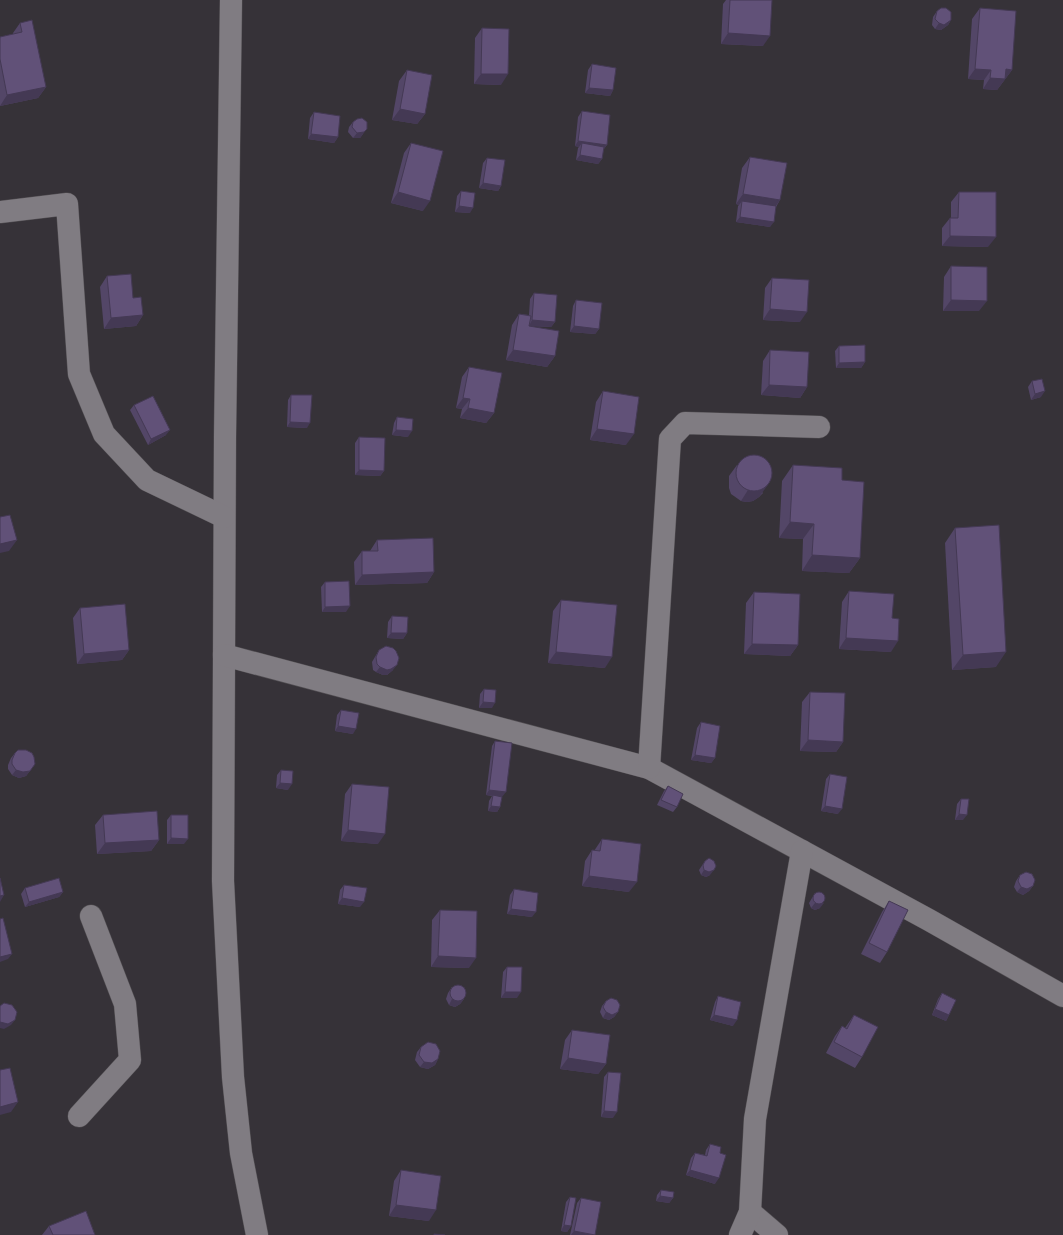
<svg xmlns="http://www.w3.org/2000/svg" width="1063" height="1235" font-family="Montserrat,sans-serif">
	<rect width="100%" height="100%" fill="#363238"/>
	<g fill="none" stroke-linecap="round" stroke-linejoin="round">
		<defs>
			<g id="minor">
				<polyline points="231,0 225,437 223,881 233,1077 241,1153 257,1235"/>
				<polyline points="0,212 67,204 79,374 104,434 147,480 224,517"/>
				<polyline points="224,655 649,768 929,920 1063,996"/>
				<polyline points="649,768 670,439 685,423 819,427"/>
				<polyline points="79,1116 130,1060 125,1004 91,916"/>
				<polyline points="750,1212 777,1235"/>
				<polyline points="740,1235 750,1212 755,1119 802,851"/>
			</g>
		</defs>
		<!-- minor casing -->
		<use href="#minor" stroke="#524f53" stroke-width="23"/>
		<!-- minor -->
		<use href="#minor" stroke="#807c82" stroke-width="22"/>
	</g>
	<!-- wall -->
	<g fill="#534667">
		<polygon points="726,0 772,0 763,46 721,44 723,4"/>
		<polygon points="980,8 1012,70 997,90 983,89 984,80 968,79 972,19"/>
		<polygon points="937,11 951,20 948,25 941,30 935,29 932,25 933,17"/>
		<polygon points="20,23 46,87 38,98 0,106 0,37 13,34 13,33"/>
		<polygon points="482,28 501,85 474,84 475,38"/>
		<polygon points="592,64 613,90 610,96 585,93 588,70"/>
		<polygon points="407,70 425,114 417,124 392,120 399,81"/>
		<polygon points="582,111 607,145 603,150 602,159 598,164 576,160 578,148 579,147 575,146 578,117"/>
		<polygon points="314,112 338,137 334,143 308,139 310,118"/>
		<polygon points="353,122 363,134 360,138 353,138 348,132 349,127"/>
		<polygon points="411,143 423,211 391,203 404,153"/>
		<polygon points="750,157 780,200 776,207 770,227 736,222 738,206 739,205 736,204 742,168"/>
		<polygon points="487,158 501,186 498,191 479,188 483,163"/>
		<polygon points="461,191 470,213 455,212 457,196"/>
		<polygon points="959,192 988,247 942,246 942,228 950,218 951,218 951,202"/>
		<polygon points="951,266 979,311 943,311 944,277"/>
		<polygon points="107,276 133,298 143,315 136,326 104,329 100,287"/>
		<polygon points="772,278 800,322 763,320 765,288"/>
		<polygon points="534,293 555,322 551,327 529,326 555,356 547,367 506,360 512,325 519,314 529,315 530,299"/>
		<polygon points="576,300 599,329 595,334 570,332 573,306"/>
		<polygon points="839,346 865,362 861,368 836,368 835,351"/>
		<polygon points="770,350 807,387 800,398 761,395 763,361"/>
		<polygon points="469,367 494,413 486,423 460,418 462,409 456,408 462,377"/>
		<polygon points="1032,381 1041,397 1031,400 1028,387"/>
		<polygon points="603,391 626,445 590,440 596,402"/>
		<polygon points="291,395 307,428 287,427 288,400"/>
		<polygon points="134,405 166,435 148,445 130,410"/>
		<polygon points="397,417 408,437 392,435 394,423"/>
		<polygon points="359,437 384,471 380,476 355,475 355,443"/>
		<polygon points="737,465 763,493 759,497 753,501 747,502 741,501 731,494 729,488 729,476"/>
		<polygon points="793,465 842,480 860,558 849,573 802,571 803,539 779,538 782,481"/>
		<polygon points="955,528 996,667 952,670 945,543"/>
		<polygon points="377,540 434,572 427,583 355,585 354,562 362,551 370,551"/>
		<polygon points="325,582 346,612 322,612 321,587"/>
		<polygon points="849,591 891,652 839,649 842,602"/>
		<polygon points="754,592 798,645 790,656 744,654 746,603"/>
		<polygon points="561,600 605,668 548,663 553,611"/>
		<polygon points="80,608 129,650 122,660 77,664 73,618"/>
		<polygon points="392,616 407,633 403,639 387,638 388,622"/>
		<polygon points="379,650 393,670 387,675 383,675 376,672 373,670 372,662"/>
		<polygon points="484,689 492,708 479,708 480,694"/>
		<polygon points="810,692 843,742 836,752 800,751 802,702"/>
		<polygon points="341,710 353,734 335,731 337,715"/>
		<polygon points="701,722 715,758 711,763 691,760 697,728"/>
		<polygon points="495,741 502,797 500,807 497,812 488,811 489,801 492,796 486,795 492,746"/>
		<polygon points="15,753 35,764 26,776 19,778 12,775 8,769 8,765 11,758"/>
		<polygon points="281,770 288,790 276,788 277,775"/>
		<polygon points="830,774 838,814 821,811 826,779"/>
		<polygon points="352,784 378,844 341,841 345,794"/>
		<polygon points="668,786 677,807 673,812 657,805 664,791"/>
		<polygon points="961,799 963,820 955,820 957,804"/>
		<polygon points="103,815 159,840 151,851 97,854 95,825"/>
		<polygon points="171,815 184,844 167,844 167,820"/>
		<polygon points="602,839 629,892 582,886 585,861 592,850 594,851"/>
		<polygon points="705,861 710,875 706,877 701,875 699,870"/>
		<polygon points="1020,875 1033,886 1029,891 1023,895 1017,892 1014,887 1016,881"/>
		<polygon points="344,885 360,907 338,904 340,890"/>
		<polygon points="25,888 63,892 59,897 25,907 21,894"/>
		<polygon points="514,889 532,917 507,914 510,895"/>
		<polygon points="815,893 820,908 815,910 811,908 809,903"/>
		<polygon points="889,901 887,952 880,963 861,954 882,912"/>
		<polygon points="440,910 469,968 431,967 432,920"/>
		<polygon points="507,967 517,998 501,998 503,972"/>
		<polygon points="452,987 464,999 460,1004 455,1007 449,1005 446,999 448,993"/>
		<polygon points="942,993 949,1015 946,1021 932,1015 938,999"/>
		<polygon points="718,996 733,1026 710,1020 715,1002"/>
		<polygon points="606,1001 618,1012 614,1017 609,1020 603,1018 600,1012 602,1006"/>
		<polygon points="854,1015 862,1057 855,1068 826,1053 835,1036 842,1026 845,1028"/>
		<polygon points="572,1030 606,1064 598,1074 560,1069 565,1040"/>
		<polygon points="421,1047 438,1059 435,1065 428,1069 420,1067 415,1060 417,1052"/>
		<polygon points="608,1072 613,1118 601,1117 604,1077"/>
		<polygon points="710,1144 715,1184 686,1175 691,1158 695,1153 705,1155 706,1150"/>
		<polygon points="401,1170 429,1221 389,1216 394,1181"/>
		<polygon points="661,1190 673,1198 669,1203 656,1201 657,1195"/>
		<polygon points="570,1197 571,1226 567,1232 561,1231 566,1202"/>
		<polygon points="581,1198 595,1235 570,1235 577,1203"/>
		<polygon points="49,1226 95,1235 42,1235"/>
	</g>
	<!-- shaded-wall -->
	<g fill="#443954">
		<polygon points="951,20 948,25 941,30 935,29 939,23"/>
		<polygon points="728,33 770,36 763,46 721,44"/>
		<polygon points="975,69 991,70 984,80 968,79"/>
		<polygon points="1006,69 1012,70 997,90 983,89 990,78"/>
		<polygon points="481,74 508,74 501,85 474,84"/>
		<polygon points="46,87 38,98 0,106 7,95"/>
		<polygon points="589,88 613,90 610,96 585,93"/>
		<polygon points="400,109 425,114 417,124 392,120"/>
		<polygon points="367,129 360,138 353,138 357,133"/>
		<polygon points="311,134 338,137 334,143 308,139"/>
		<polygon points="578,141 607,145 603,150 582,143 579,147 575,146"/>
		<polygon points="580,155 602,159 598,164 576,160"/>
		<polygon points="483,183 501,186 498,191 479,188"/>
		<polygon points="398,192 430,201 423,211 391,203"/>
		<polygon points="743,194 780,200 773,210 742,201 739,205 736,204"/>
		<polygon points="459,206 473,208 470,213 455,212"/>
		<polygon points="740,217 774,222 770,227 736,222"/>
		<polygon points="950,236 996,237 988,247 942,246"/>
		<polygon points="951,300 987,301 979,311 943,311"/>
		<polygon points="770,309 807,312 800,322 763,320"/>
		<polygon points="143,315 136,326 104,329 111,318"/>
		<polygon points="532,320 555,322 551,327 529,326"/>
		<polygon points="574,326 599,329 595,334 570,332"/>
		<polygon points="513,350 555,356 547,367 506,360"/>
		<polygon points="865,362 861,368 836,368 839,363"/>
		<polygon points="769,385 807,387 800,398 761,395"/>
		<polygon points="1045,391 1041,397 1031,400 1035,394"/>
		<polygon points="463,398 470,399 462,409 456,408"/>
		<polygon points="468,408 494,413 486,423 460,418"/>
		<polygon points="290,422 310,423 307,428 287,427"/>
		<polygon points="597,429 634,434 626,445 590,440"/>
		<polygon points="170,430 166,435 148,445 151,439"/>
		<polygon points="396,430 412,431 408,437 392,435"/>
		<polygon points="359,470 384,471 380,476 355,475"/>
		<polygon points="770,482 759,497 753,501 747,502 741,501 748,490"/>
		<polygon points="790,522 814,524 803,539 779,538"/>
		<polygon points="17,540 9,551 0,553 0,544"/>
		<polygon points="812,555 860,558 849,573 802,571"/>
		<polygon points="434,572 427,583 355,585 362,575"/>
		<polygon points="350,606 346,612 322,612 325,607"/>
		<polygon points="391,633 407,633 403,639 387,638"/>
		<polygon points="846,638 898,641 891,652 839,649"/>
		<polygon points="752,644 798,645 790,656 744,654"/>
		<polygon points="129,650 122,660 77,664 84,654"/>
		<polygon points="556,652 612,657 605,668 548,663"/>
		<polygon points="1006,652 996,667 952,670 963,655"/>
		<polygon points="397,665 393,670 387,675 383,675 376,672 380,667"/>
		<polygon points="483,702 495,703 492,708 479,708"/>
		<polygon points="338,726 356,729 353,734 335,731"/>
		<polygon points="808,740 843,742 836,752 800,751"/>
		<polygon points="695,755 715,758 711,763 691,760"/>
		<polygon points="16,770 30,771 26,776 19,778 12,775"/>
		<polygon points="280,783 292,784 288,790 276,788"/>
		<polygon points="489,790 506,792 502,797 486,795"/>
		<polygon points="491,806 500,807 497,812 488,811"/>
		<polygon points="825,806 842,809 838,814 821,811"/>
		<polygon points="959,814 967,815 963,820 955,820"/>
		<polygon points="348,830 385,834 378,844 341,841"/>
		<polygon points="171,838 188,839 184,844 167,844"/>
		<polygon points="159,840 151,851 97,854 105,843"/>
		<polygon points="704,870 714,870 710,875 706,877 701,875"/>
		<polygon points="589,876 637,882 629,892 582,886"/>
		<polygon points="1033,886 1029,891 1023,895 1017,892 1021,887"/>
		<polygon points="63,892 59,897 25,907 29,902"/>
		<polygon points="4,895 0,902 0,896"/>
		<polygon points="342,898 364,902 360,907 338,904"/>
		<polygon points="815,903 824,903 820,908 815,910 811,908"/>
		<polygon points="511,909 536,912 532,917 507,914"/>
		<polygon points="12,954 8,959 0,962 0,957"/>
		<polygon points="438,956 476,958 469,968 431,967"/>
		<polygon points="505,992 521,992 517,998 501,998"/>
		<polygon points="452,999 464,999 460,1004 455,1007 449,1005"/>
		<polygon points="935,1009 949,1015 946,1021 932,1015"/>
		<polygon points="606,1012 618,1012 614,1017 609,1020 603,1018"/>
		<polygon points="714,1015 737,1020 733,1026 710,1020"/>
		<polygon points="15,1020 11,1025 4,1029 0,1028 0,1022"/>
		<polygon points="568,1058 606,1064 598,1074 560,1069"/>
		<polygon points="438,1059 435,1065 428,1069 420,1067 424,1062"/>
		<polygon points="18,1102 11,1112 0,1115 0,1107"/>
		<polygon points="604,1111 617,1112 613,1118 601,1117"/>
		<polygon points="690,1170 719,1178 715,1184 686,1175"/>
		<polygon points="660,1196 673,1198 669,1203 656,1201"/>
		<polygon points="396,1205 436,1210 429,1221 389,1216"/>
		<polygon points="564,1225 571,1226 567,1232 561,1231"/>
		<polygon points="574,1231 593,1235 571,1235"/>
	</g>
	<!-- building -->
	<g fill="#615178" stroke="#443954">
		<polygon points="730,0 772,0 770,36 728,33"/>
		<polygon points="941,8 946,8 951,12 951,20 944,25 939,23 935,19 937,11"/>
		<polygon points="980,8 1016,11 1012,70 1006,69 1005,79 990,78 991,70 975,69"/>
		<polygon points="32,20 46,87 7,95 0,59 0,37 22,32 20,23"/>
		<polygon points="482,28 509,29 508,74 481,74"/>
		<polygon points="592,64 616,68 613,90 589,88"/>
		<polygon points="407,70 432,75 425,114 400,109"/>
		<polygon points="582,111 610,115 607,145 578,141"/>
		<polygon points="314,112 340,116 338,137 311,134"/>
		<polygon points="362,118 367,122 367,129 364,132 357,133 352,127 353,122 357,119"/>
		<polygon points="411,143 443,151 430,201 398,192"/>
		<polygon points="582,143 604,147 602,159 580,155"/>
		<polygon points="750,157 787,163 780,200 743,194"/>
		<polygon points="487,158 505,160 501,186 483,183"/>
		<polygon points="461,191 475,193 473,208 459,206"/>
		<polygon points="959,192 996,192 996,237 950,236 950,218 958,218"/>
		<polygon points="742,201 776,206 774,222 740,217"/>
		<polygon points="951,266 987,267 987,301 951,300"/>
		<polygon points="131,274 133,298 141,297 143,315 111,318 107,276"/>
		<polygon points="772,278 809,280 807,312 770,309"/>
		<polygon points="534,293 557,295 555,322 532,320"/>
		<polygon points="576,300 602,303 599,329 574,326"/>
		<polygon points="519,314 531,316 529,326 559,331 555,356 513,350"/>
		<polygon points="865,345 865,362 839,363 839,346"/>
		<polygon points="770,350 809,352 807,387 769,385"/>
		<polygon points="469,367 502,373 494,413 468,408 470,399 463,398"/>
		<polygon points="1042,379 1045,391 1035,394 1032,381"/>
		<polygon points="603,391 639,397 634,434 597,429"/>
		<polygon points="291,395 312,395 310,423 290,422"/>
		<polygon points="153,396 170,430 151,439 134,405"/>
		<polygon points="397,417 413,419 412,431 396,430"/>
		<polygon points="359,437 385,438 384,471 359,470"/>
		<circle cx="754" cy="473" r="18"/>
		<polygon points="793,465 842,468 842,480 864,482 860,558 812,555 814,524 790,522"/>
		<polygon points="10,515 17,540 0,544 0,517"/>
		<polygon points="999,525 1006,652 963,655 955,528"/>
		<polygon points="433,538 434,572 362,575 362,551 378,551 377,540"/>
		<polygon points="349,581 350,606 325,607 325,582"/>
		<polygon points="849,591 894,594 892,618 899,619 898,641 846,638"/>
		<polygon points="754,592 800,594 798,645 752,644"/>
		<polygon points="561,600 617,605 612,657 556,652"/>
		<polygon points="125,604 129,650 84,654 80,608"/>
		<polygon points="392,616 408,617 407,633 391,633"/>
		<polygon points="386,646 393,648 396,651 399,658 397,665 391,669 387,670 380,667 377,664 376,657 379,650"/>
		<polygon points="484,689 496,690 495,703 483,702"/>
		<polygon points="810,692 845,693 843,742 808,740"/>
		<polygon points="341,710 359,713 356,729 338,726"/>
		<polygon points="701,722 720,726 715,758 695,755"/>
		<polygon points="495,741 512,743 506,792 489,790"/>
		<polygon points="18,750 26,750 32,753 34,757 35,764 30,771 23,772 16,770 12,764 12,760 15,753"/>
		<polygon points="281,770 293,771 292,784 280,783"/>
		<polygon points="830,774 847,777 842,809 825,806"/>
		<polygon points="352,784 389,787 385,834 348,830"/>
		<polygon points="668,786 683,794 677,807 661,800"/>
		<polygon points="493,795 502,797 500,807 491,806"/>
		<polygon points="961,799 969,799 967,815 959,814"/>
		<polygon points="157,811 159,840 105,843 103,815"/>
		<polygon points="171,815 188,815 188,839 171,838"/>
		<polygon points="602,839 641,844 637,882 589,876 592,850 600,851"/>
		<polygon points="709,858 714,861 716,866 714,870 709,872 704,870 703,865 705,861"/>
		<polygon points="1026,872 1032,874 1035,880 1033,886 1027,889 1021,887 1018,881 1020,875"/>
		<polygon points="0,878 4,895 0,896"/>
		<polygon points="59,878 63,892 29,902 25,888"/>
		<polygon points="344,885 367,888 364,902 342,898"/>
		<polygon points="514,889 538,893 536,912 511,909"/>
		<circle cx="819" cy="898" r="6"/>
		<polygon points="889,901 908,910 887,952 869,943"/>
		<polygon points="440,910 477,911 476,958 438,956"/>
		<polygon points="3,918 12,954 0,957 0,919"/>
		<polygon points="507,967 522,967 521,992 505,992"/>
		<circle cx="458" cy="993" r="8"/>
		<polygon points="942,993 956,1000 949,1015 935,1009"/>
		<polygon points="718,996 741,1002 737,1020 714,1015"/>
		<polygon points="611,998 617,1000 620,1005 618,1012 612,1015 606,1012 603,1007 606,1001"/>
		<polygon points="4,1003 12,1005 17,1012 15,1020 8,1024 0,1022 0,1006"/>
		<polygon points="854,1015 878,1027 862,1057 834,1042 842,1026 847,1029"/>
		<polygon points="572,1030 610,1035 606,1064 568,1058"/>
		<polygon points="428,1042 436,1044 440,1051 438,1059 432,1063 424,1062 419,1055 421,1047"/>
		<polygon points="10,1068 18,1102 0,1107 0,1070"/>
		<polygon points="608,1072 621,1073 617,1112 604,1111"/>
		<polygon points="710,1144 721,1147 720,1153 726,1155 719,1178 690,1170 695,1153 707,1156"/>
		<polygon points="401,1170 441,1176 436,1210 396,1205"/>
		<polygon points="661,1190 674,1192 673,1198 660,1196"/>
		<polygon points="570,1197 576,1198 571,1226 564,1225"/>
		<polygon points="581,1198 601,1202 595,1235 574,1231"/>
		<polygon points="86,1211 95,1235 53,1235 49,1226"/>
		<polygon points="434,1234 445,1235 434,1235"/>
	</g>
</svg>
